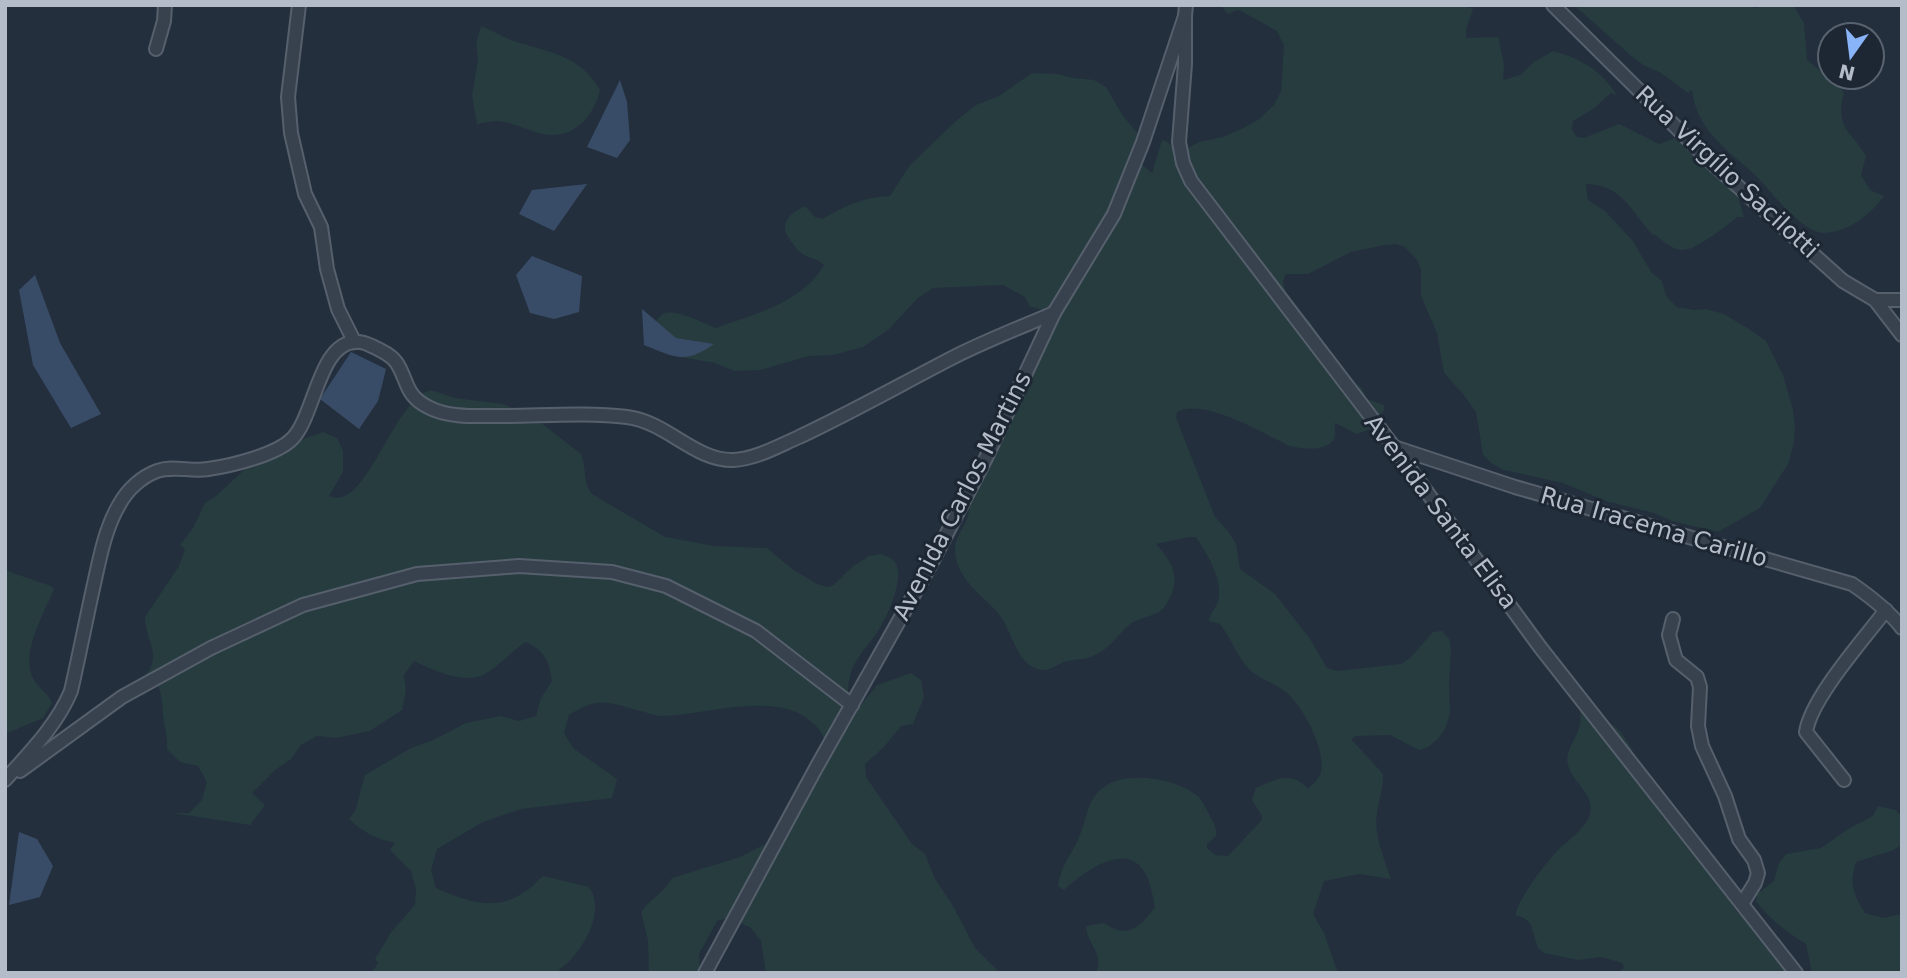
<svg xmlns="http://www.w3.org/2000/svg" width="1907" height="978" font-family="'DejaVu Sans',sans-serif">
	<rect width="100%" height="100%" fill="#242f3e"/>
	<!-- green -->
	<g fill="#263c3f">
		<path d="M 1220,5 L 1465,5 L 1473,9 L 1466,29 L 1466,38 L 1498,37 L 1504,64 L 1503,80 L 1520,75 L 1534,62 L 1553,51 C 1580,58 1603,71 1617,96 L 1611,93 L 1593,109 L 1573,121 L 1572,130 L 1577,137 L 1584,138 L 1619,124 L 1659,144 L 1681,136 L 1736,190 L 1744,217 L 1737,217 C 1728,225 1719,231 1709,238 C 1684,254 1679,255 1654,234 L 1654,236 C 1631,213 1624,185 1586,184 L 1588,200 L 1605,211 L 1633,241 L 1651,272 L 1662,281 L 1666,296 L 1677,307 L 1694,310 L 1706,309 L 1724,314 L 1752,331 L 1766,341 L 1783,375 L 1793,410 L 1795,427 L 1794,443 L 1788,464 L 1760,508 L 1718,532 L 1672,521 L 1654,513 L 1606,501 L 1563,483 L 1504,470 L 1491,463 L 1483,454 L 1476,412 L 1463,394 L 1444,373 L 1437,333 L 1421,296 L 1421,270 L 1417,260 L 1405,247 L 1396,244 L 1385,245 L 1351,252 L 1308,274 L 1286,274 L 1283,281 L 1286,296 L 1310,322 L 1344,375 L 1362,388 L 1367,399 L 1384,405 L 1384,410 L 1371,429 L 1357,434 L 1335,423 C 1334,428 1336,435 1334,439 C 1326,452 1302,449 1290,446 C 1264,434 1204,397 1177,412 L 1176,418 L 1215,517 L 1228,531 L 1236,544 L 1240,569 L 1275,594 L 1310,639 L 1327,668 L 1337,671 L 1401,664 L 1410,658 L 1433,632 L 1442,631 L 1449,639 L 1451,649 L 1449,686 L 1450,714 L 1445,729 L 1438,739 L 1428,747 L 1419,750 L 1390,735 L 1356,736 L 1351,739 L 1383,774 C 1383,791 1379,798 1377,813 C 1373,834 1385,860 1391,879 L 1359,874 L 1324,881 L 1313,914 L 1324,933 L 1338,973 L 1096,973 C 1104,951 1087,945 1086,926 L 1104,923 C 1127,940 1140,927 1155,907 C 1152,894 1150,875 1139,865 C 1118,846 1080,875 1064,890 L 1058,886 C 1060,867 1072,854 1079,837 C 1086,822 1086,805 1098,792 C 1119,769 1172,777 1195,794 C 1202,799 1206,808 1210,816 C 1214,823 1217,828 1216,836 L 1207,844 L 1207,848 L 1215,855 L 1228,856 L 1261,821 L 1262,816 L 1252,800 L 1256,788 C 1277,779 1290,770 1308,789 C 1311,785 1317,781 1319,777 C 1330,758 1305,711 1291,697 C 1281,685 1262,681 1250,670 C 1237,657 1231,638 1220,624 L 1209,621 C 1210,613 1216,608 1218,601 C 1224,580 1207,554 1196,537 L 1189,537 L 1156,544 C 1172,562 1182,578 1168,601 C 1168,601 1164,609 1163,609 C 1154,617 1139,617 1129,625 C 1118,635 1107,651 1093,656 C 1084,660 1076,659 1067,661 C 1056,664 1049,673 1037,669 C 1015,662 1012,629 998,613 C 983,596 962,583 956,559 C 950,534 973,524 968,505 L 958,503 C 960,490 969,489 978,482 C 982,479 986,473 989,469 L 1057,319 L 1046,311 L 1029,306 L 1025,297 L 1003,285 L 933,288 L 918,298 L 888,330 L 863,347 L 833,355 L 809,356 L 760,370 L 735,371 L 715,363 L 669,355 L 652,332 C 655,325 657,316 665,313 C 676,309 705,324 716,328 C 754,314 802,303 824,265 C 818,259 812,259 804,255 C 799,252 796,248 793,244 C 777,225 787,215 805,206 L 815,217 L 822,219 C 845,206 863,197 890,196 L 910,165 L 957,120 L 976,105 L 999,96 L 1032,73 L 1058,74 L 1073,78 L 1094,80 L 1106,87 L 1123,116 L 1140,136 L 1139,162 L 1152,173 L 1162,140 L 1166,141 L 1176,150 L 1182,151 L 1199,142 L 1223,137 L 1241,129 L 1258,120 L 1274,105 L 1281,91 L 1284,45 L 1277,31 L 1241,11 L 1237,10 L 1228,14 Z"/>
		<path d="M 1574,5 L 1744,5 L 1756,8 L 1760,5 L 1793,5 L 1804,23 L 1807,60 L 1837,84 L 1844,93 C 1835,129 1850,129 1866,156 L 1861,175 L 1870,190 L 1884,196 C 1871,214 1849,232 1825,233 C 1801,233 1771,191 1755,175 C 1740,161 1721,147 1708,130 C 1699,118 1694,105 1692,90 L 1688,93 L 1661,73 L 1643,65 L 1630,55 Z"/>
		<path d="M 481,26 C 491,30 501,36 511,40 C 546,52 580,54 600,90 C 595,112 579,135 552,135 C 535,135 517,123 499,121 C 492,121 484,123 477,124 L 472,95 L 478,60 L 476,44 Z"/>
		<path d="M 431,390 L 455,398 L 503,404 L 536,419 L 581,454 C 587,469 582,480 592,494 L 665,537 L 715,546 L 767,548 L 792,569 L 817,584 L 827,587 L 834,585 L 852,567 L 869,556 L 881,554 C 886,556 892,558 895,562 C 905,577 888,615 880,628 C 865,652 850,659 848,690 C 848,698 848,703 852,710 L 856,711 L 877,685 L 911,673 L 921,680 L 924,697 L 913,724 L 901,726 L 884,747 L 865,764 L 866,777 L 912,844 L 925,854 L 935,879 L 952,904 L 975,948 L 1000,973 L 766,973 L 761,941 L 750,927 L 730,919 L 723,919 L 717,921 L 699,954 L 700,973 L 649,973 L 648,940 L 641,912 C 650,899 665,892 672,878 L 740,857 L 773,840 L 804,796 L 817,783 L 829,751 C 826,744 824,737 820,731 C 786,685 708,716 661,716 C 654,716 647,712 640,711 C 607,702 600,696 569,715 L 564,733 L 573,748 L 617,779 L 612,798 L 521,809 L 483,822 L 437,849 L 431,870 L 436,888 C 466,901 496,913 526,891 C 532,887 537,881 543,876 L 589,887 C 608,913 579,958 555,973 L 371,973 L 378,963 L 375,959 L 392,931 L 415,905 L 416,889 L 411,871 L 390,850 L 395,843 C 377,839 362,832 349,819 L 355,811 L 365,775 L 411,748 L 433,740 L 466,723 L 501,716 L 519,721 L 536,716 L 541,698 L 552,681 C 549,661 545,651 526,642 C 511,651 498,668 483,675 C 463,684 432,670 414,661 L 404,675 L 406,691 L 402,710 L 370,731 L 336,738 L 317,736 L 301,745 L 291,759 L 275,770 L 252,793 L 265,805 L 250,825 L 173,813 L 189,813 L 202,800 L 207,782 L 198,766 L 180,762 L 167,749 C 168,734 164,727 163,714 C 162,699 162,695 156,681 L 145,675 C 163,656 145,640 145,617 L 179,566 L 185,549 L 180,545 L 193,528 L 205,503 L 215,497 L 244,470 L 295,442 L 323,432 L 337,438 L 343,451 L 343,472 L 329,496 C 367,513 392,400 431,390 Z"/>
		<path d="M 5,568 L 10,572 L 51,586 L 54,589 C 44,614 22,649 32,676 C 36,687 48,692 52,703 L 43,718 L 5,734 Z"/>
		<path d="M 1580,703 L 1586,704 L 1620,731 L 1631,747 L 1639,776 L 1663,818 L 1691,845 L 1715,877 L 1736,911 L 1754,927 L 1755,933 L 1780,951 L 1796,973 L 1620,973 L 1624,967 L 1622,963 L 1601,957 L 1578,960 L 1544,953 L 1538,948 L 1530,923 L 1524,918 L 1515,915 C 1521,895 1545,863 1560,848 C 1571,838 1582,831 1589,817 C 1598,796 1572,783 1568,765 C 1564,750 1578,738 1580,724 C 1581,718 1580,709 1580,703 Z"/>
		<path d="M 1878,806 L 1895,810 L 1902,816 L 1902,845 L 1891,851 L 1856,862 C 1849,884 1853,893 1865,913 L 1883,918 L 1902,914 L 1902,973 L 1812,973 L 1806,944 C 1787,932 1769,919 1756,901 L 1757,894 L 1774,881 L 1779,863 L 1786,854 L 1821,848 L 1848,829 L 1873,816 Z"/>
	</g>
	<!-- water -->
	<g fill="#394c67">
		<polygon points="620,80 627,102 630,140 617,158 587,147"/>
		<polygon points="587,184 554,231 519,214 532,190"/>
		<polygon points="532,256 582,276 579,312 554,319 530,313 516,275"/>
		<polygon points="35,275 60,343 101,414 71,428 33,365 19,290"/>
		<path d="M 642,309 L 676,338 L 714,344 C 684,365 675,357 644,345 Z"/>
		<polygon points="351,352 386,369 378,401 359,429 320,399"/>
		<polygon points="19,832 37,839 53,866 40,897 9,905"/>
	</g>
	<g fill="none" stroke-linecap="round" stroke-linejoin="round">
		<defs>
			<g id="minor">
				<polyline points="299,5 288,97 291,133 305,194 321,227 327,269 338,309 354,341"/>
				<polyline points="1553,5 1712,163 1843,281 1875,300 1902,335"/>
				<polyline points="1185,16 1185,64 1179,142 1183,163 1191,181 1394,447 1540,647 1796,973"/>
				<polyline points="156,49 164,21 165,5"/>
				<polyline points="1875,300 1902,300"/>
				<path d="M 1394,447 L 1515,487 L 1852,584 C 1871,597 1888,610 1902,628"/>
				<polyline points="1673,619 1669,635 1676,660 1697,677 1700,687 1698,726 1702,746 1725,796 1739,839 1754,860 1758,873 1755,883 1742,904"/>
				<polyline points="20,771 122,697 211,648 303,605 417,574 519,566 612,572 666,586 756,631 852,705"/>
				<path d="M 5,780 C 29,753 57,725 71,691 C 79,656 86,620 94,584 C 100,557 105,529 119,505 C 127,490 141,477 157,471 C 173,465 191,472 208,469 C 230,466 276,455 292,439 C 315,416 319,342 356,342 C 363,341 369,345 374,347 C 382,351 391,355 396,362 C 408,379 404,395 428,407 C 448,418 477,416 498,416 C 541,416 585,412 627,417 C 667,422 695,461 733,460 C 756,459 778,446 799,437 C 850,413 898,386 948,360 C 982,342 1019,328 1054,313"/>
				<path d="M 1844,780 L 1806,732 C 1811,698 1864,639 1886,610"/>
				<polyline points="705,973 816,768 931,564 985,460 1054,313 1114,214 1143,142 1185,16 1186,5"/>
			</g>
		</defs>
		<!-- minor casing -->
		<use href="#minor" stroke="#565f6c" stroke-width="16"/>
		<!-- minor -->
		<use href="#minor" stroke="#38414e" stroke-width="12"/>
	</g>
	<g text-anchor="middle" stroke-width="6" stroke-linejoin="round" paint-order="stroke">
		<!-- street labels -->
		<g font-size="24" fill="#b4bcc9" stroke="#1d2633">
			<text transform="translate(1727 172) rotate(43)" y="8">Rua Virgílio Sacilotti</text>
			<text transform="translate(962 496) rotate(-63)" y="8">Avenida Carlos Martins</text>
			<text transform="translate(1441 512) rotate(53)" y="8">Avenida Santa Elisa</text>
			<text transform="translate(1654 527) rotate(16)" y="8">Rua Iracema Carillo</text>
		</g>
	</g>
	<!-- border -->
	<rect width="1907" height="978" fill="none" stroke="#b4bcc9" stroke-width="14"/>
	<!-- north arrow -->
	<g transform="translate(1851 56) rotate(194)"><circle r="33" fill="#1d2633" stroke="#59626f" stroke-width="2"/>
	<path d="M0-5L12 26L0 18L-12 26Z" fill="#8ab4f8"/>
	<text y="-10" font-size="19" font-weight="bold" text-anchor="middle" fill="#b4bcc9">N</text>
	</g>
</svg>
